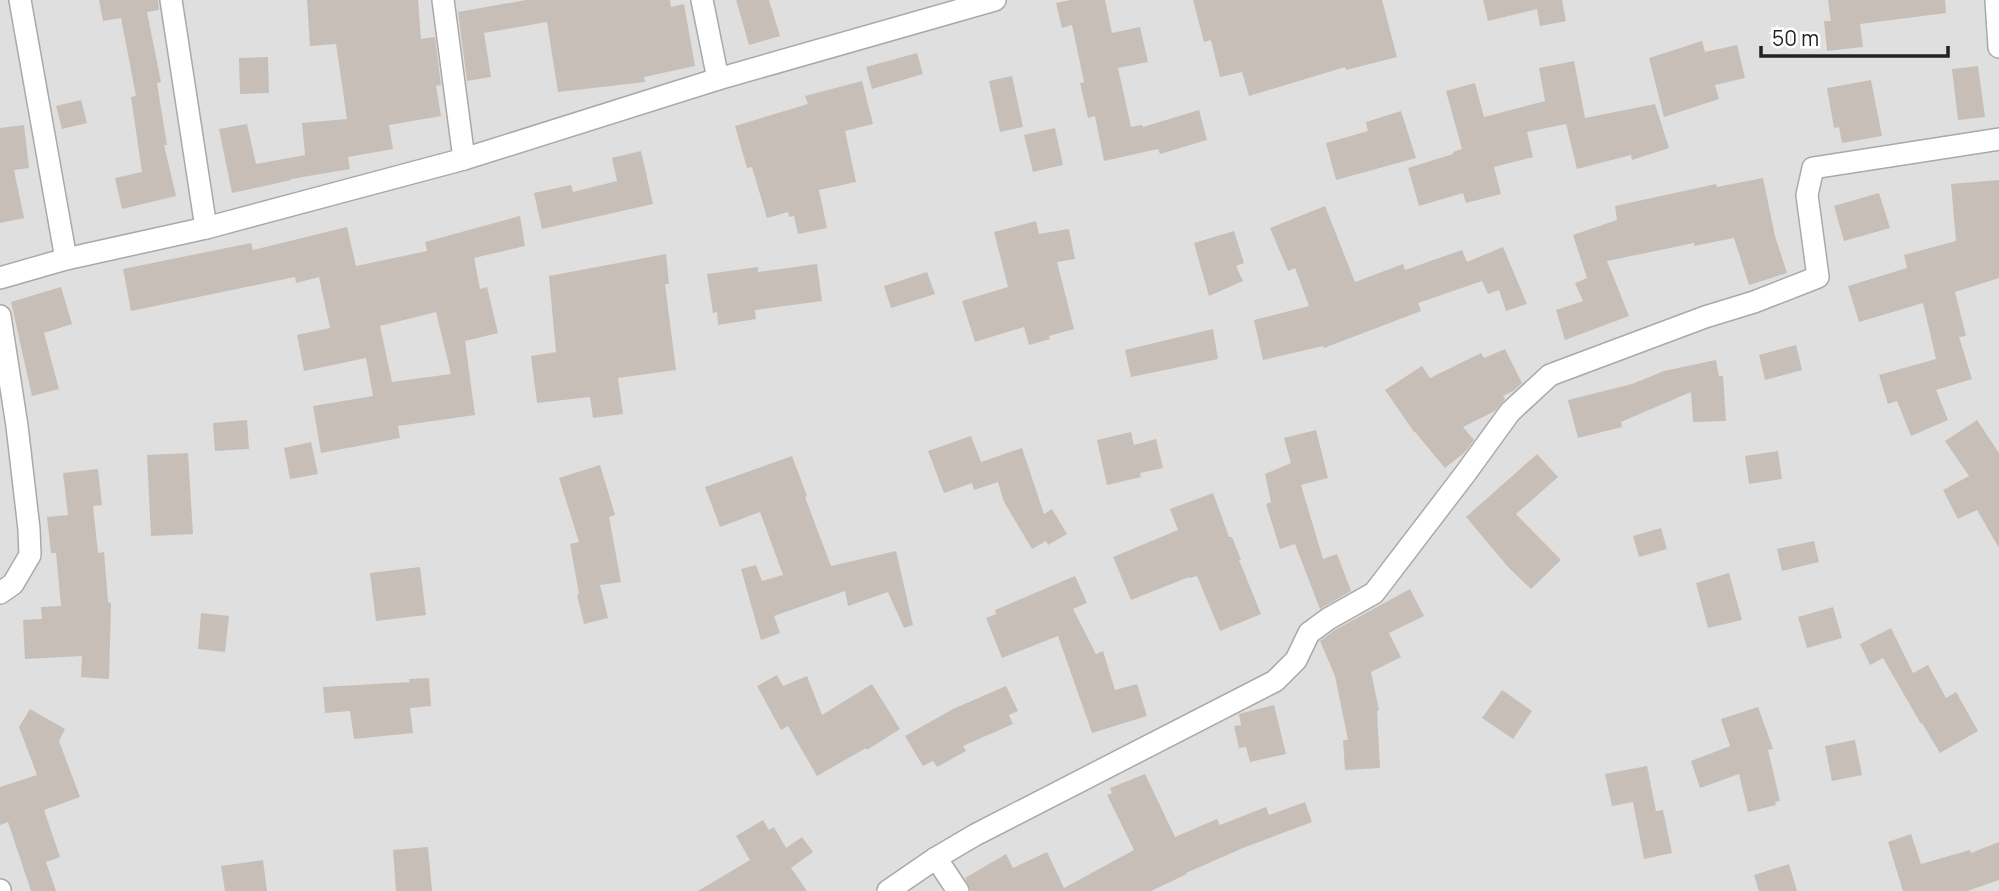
<svg xmlns="http://www.w3.org/2000/svg" width="1999" height="891" font-family="Manrope,sans-serif">
	<rect width="100%" height="100%" fill="#f2eee9"/>
	<!-- residential -->
	<rect fill="#e0dfdf" x="0" y="0" width="1999" height="891"/>
	<!-- building -->
	<g fill="#c7beb8" fill-rule="evenodd">
		<polygon points="99,0 158,0 159,10 147,12 161,82 157,83 167,145 164,145 176,196 122,209 115,178 142,172 131,97 136,96 121,18 103,21"/>
		<polygon points="307,0 418,0 421,39 435,37 441,85 436,86 441,116 389,125 393,149 348,157 350,169 291,179 291,180 232,193 219,129 247,124 256,164 305,155 302,123 347,119 336,44 310,46"/>
		<polygon points="526,0 670,0 671,7 684,4 695,66 644,77 645,82 558,92 547,22 484,33 491,77 467,81 458,12"/>
		<polygon points="736,0 769,0 780,36 749,45"/>
		<polygon points="1070,0 1105,0 1112,33 1140,27 1148,62 1118,68 1131,127 1142,125 1143,127 1199,110 1207,140 1160,154 1158,149 1104,161 1095,116 1088,118 1080,83 1084,82 1072,25 1062,28 1056,3"/>
		<polygon points="1193,0 1382,0 1397,57 1346,70 1345,67 1249,96 1242,72 1220,77 1211,40 1204,42"/>
		<polygon points="1483,0 1562,0 1566,21 1540,26 1537,9 1488,21"/>
		<polygon points="1828,0 1945,0 1946,13 1860,24 1863,47 1827,51 1824,21 1831,21"/>
		<polygon points="1702,41 1705,52 1737,45 1745,78 1715,85 1719,99 1664,117 1649,58"/>
		<polygon points="917,53 923,74 872,89 866,67"/>
		<polygon points="268,57 269,93 240,94 239,58"/>
		<polygon points="1574,61 1585,118 1655,104 1669,148 1632,160 1631,155 1577,169 1566,124 1527,132 1533,157 1494,167 1501,194 1466,203 1463,193 1419,206 1408,168 1453,154 1453,152 1462,149 1446,91 1475,83 1484,117 1545,101 1539,68"/>
		<polygon points="1978,66 1985,117 1958,120 1952,69"/>
		<polygon points="1012,76 1023,127 1000,132 989,81"/>
		<polygon points="1871,80 1882,136 1842,143 1839,127 1834,128 1827,88"/>
		<polygon points="862,81 873,124 845,131 856,182 819,190 827,228 798,234 794,216 789,217 788,212 767,218 752,167 747,168 735,126 808,104 805,96"/>
		<polygon points="81,100 87,123 62,129 56,106"/>
		<polygon points="1401,111 1416,158 1336,180 1326,143 1368,131 1366,122"/>
		<polygon points="24,125 29,168 14,170 24,218 0,223 0,128"/>
		<polygon points="1055,128 1063,165 1033,172 1024,135"/>
		<polygon points="641,151 653,204 542,229 534,193 571,185 573,192 617,181 612,158"/>
		<polygon points="1763,178 1775,236 1787,273 1749,285 1734,238 1694,246 1694,243 1607,261 1629,316 1565,340 1556,310 1583,301 1575,283 1587,278 1573,235 1617,220 1615,206 1716,184 1717,187"/>
		<polygon points="1999,180 1999,278 1955,292 1966,336 1959,337 1972,379 1936,390 1948,420 1911,436 1897,401 1888,404 1879,375 1936,359 1923,303 1859,322 1848,286 1907,268 1904,255 1956,241 1951,184"/>
		<polygon points="1879,193 1890,228 1844,241 1834,206"/>
		<polygon points="1325,206 1355,282 1403,264 1405,270 1462,250 1467,262 1503,247 1527,304 1506,311 1499,290 1488,294 1482,281 1418,303 1421,311 1324,348 1323,346 1263,360 1254,320 1309,306 1295,268 1288,271 1270,228"/>
		<path d="M 520,216 L 525,246 L 474,258 L 480,289 L 487,287 L 498,333 L 465,341 L 475,415 L 398,426 L 400,438 L 321,453 L 313,406 L 373,396 L 366,358 L 304,371 L 297,335 L 330,328 L 319,277 L 296,283 L 295,277 L 131,311 L 123,269 L 251,243 L 253,250 L 347,227 L 356,266 L 427,251 L 425,242 ZM 436,312 L 451,374 L 392,382 L 380,326 Z"/>
		<polygon points="1036,221 1039,234 1069,229 1075,259 1057,262 1074,329 1049,336 1050,339 1029,345 1024,327 975,342 962,301 1008,287 994,232"/>
		<polygon points="1234,231 1244,263 1236,266 1243,281 1209,296 1194,243"/>
		<polygon points="666,254 669,284 665,284 676,370 618,378 623,414 593,418 590,397 537,403 531,356 556,352 549,276"/>
		<polygon points="817,264 822,301 755,310 756,319 718,325 717,312 713,313 707,274 758,267 758,272"/>
		<polygon points="927,272 935,294 891,308 884,286"/>
		<polygon points="61,287 72,324 44,333 59,389 32,396 11,302"/>
		<polygon points="1213,329 1218,359 1131,377 1125,350"/>
		<polygon points="1796,345 1802,370 1765,380 1759,355"/>
		<polygon points="1505,349 1522,383 1513,391 1503,396 1505,399 1495,411 1463,427 1474,440 1465,452 1445,468 1415,432 1414,432 1385,390 1422,366 1430,378 1481,353 1484,358"/>
		<polygon points="1716,360 1719,376 1723,376 1726,421 1693,422 1691,392 1621,422 1622,427 1578,438 1568,400 1632,384 1664,371"/>
		<polygon points="247,420 249,449 215,451 213,423"/>
		<polygon points="1977,420 1999,453 1999,548 1977,510 1958,519 1943,490 1969,476 1945,441"/>
		<polygon points="1316,430 1328,478 1301,485 1323,559 1337,554 1351,591 1320,609 1295,544 1280,549 1266,504 1271,502 1265,474 1291,463 1284,438"/>
		<polygon points="1131,432 1134,445 1156,439 1163,468 1140,473 1141,477 1107,485 1097,440"/>
		<polygon points="971,436 981,462 1022,448 1044,514 1052,509 1067,534 1048,545 1046,541 1032,549 1004,502 998,482 974,490 972,483 944,493 928,451"/>
		<polygon points="311,442 318,474 290,479 284,448"/>
		<polygon points="1778,451 1782,479 1749,484 1745,456"/>
		<polygon points="188,453 193,534 151,536 147,455"/>
		<polygon points="1537,454 1558,477 1516,514 1561,560 1531,589 1509,568 1466,517"/>
		<polygon points="792,456 807,496 805,497 831,566 896,551 913,625 904,628 888,592 848,606 845,591 774,616 780,633 761,640 741,569 756,565 762,581 783,575 760,512 720,527 705,487"/>
		<polygon points="600,465 615,515 609,517 621,582 600,585 608,618 584,624 577,595 579,594 570,544 579,542 559,478"/>
		<polygon points="98,469 102,505 93,506 98,553 104,552 108,602 111,603 109,679 81,677 82,656 25,659 23,620 42,619 41,607 61,606 56,553 51,553 47,517 68,515 63,473"/>
		<polygon points="1213,493 1229,537 1232,537 1241,560 1239,560 1261,614 1220,631 1197,576 1190,578 1189,577 1131,600 1113,557 1178,530 1170,509"/>
		<polygon points="1661,528 1667,549 1639,557 1633,536"/>
		<polygon points="1814,541 1819,562 1782,571 1777,549"/>
		<polygon points="420,567 426,615 376,621 370,573"/>
		<polygon points="1729,573 1742,620 1708,628 1696,583"/>
		<polygon points="1075,576 1087,603 1073,609 1096,654 1103,651 1115,690 1137,684 1147,716 1092,733 1058,636 1002,658 986,618 996,614 995,610"/>
		<polygon points="1410,589 1424,616 1389,633 1401,657 1371,672 1379,710 1377,711 1380,768 1345,770 1343,740 1348,740 1335,676 1320,641 1335,630"/>
		<polygon points="1833,607 1842,638 1807,648 1798,617"/>
		<polygon points="201,613 229,616 225,652 198,649"/>
		<polygon points="1891,628 1913,673 1928,665 1946,698 1956,692 1978,731 1940,753 1922,723 1921,724 1883,658 1870,665 1860,644"/>
		<polygon points="777,675 783,686 807,676 822,715 872,684 900,729 867,750 866,748 817,776 788,726 781,730 757,686"/>
		<polygon points="429,678 431,706 410,708 413,733 354,739 350,711 325,713 323,687 410,682 409,679"/>
		<polygon points="1006,686 1018,711 1009,715 1013,724 963,746 966,751 937,767 933,761 923,766 905,736 953,709"/>
		<polygon points="1502,690 1532,711 1513,739 1482,718"/>
		<polygon points="1274,705 1286,754 1250,762 1246,747 1239,748 1234,726 1241,725 1239,714"/>
		<polygon points="1758,707 1773,749 1768,750 1780,801 1775,802 1776,805 1748,812 1739,774 1700,788 1691,761 1730,746 1721,719"/>
		<polygon points="30,709 65,729 59,741 80,797 44,810 60,857 46,862 56,891 31,891 8,822 0,825 0,787 37,775 19,727"/>
		<polygon points="1855,740 1862,775 1832,781 1825,746"/>
		<polygon points="1647,766 1656,811 1663,810 1672,853 1644,859 1633,802 1612,806 1605,774"/>
		<polygon points="1145,774 1175,837 1217,819 1220,825 1266,807 1269,815 1305,802 1312,822 1243,848 1186,873 1187,874 1151,891 971,891 965,878 1006,854 1013,868 1047,852 1064,888 1134,850 1107,795 1112,793 1110,788"/>
		<polygon points="763,820 769,830 774,827 786,848 802,837 813,852 791,868 807,891 698,891 750,860 736,836"/>
		<polygon points="1911,834 1921,864 1970,850 1971,853 1999,842 1999,880 1967,891 1903,891 1888,842"/>
		<polygon points="428,847 432,891 396,891 393,850"/>
		<polygon points="263,860 267,891 225,891 221,866"/>
		<polygon points="1789,864 1797,891 1759,891 1754,875"/>
	</g>
	<g fill="none" stroke-linecap="round" stroke-linejoin="round">
		<defs>
			<g id="street">
				<polyline points="20,0 66,259"/>
				<polyline points="171,0 206,228"/>
				<polyline points="443,0 464,159"/>
				<polyline points="702,0 718,79"/>
				<polyline points="1996,0 1999,47"/>
				<polyline points="0,278 66,259 206,228 464,159 718,79 995,0"/>
				<polyline points="0,316 17,426 29,529 30,555 13,584 0,593"/>
				<polyline points="936,858 958,891"/>
				<polyline points="0,890 0,891"/>
				<polyline points="888,891 936,858 975,835 1275,681 1296,660 1309,633 1328,619 1374,593 1465,474 1510,412 1550,375 1705,317 1754,302 1818,277 1807,195 1813,168 1999,139"/>
			</g>
		</defs>
		<!-- street casing -->
		<use href="#street" stroke="#a9a9a9" stroke-width="24"/>
		<!-- street -->
		<use href="#street" stroke="#fff" stroke-width="21"/>
	</g>
	<!-- scale -->
	<path d="M1761 46v10h187v-10" fill="none" stroke="#222222" stroke-width="3.5"/>
	<text x="1772" y="46" font-size="21" fill="#222222" stroke="#ffffff" stroke-width="5" paint-order="stroke">50 m</text>
</svg>
